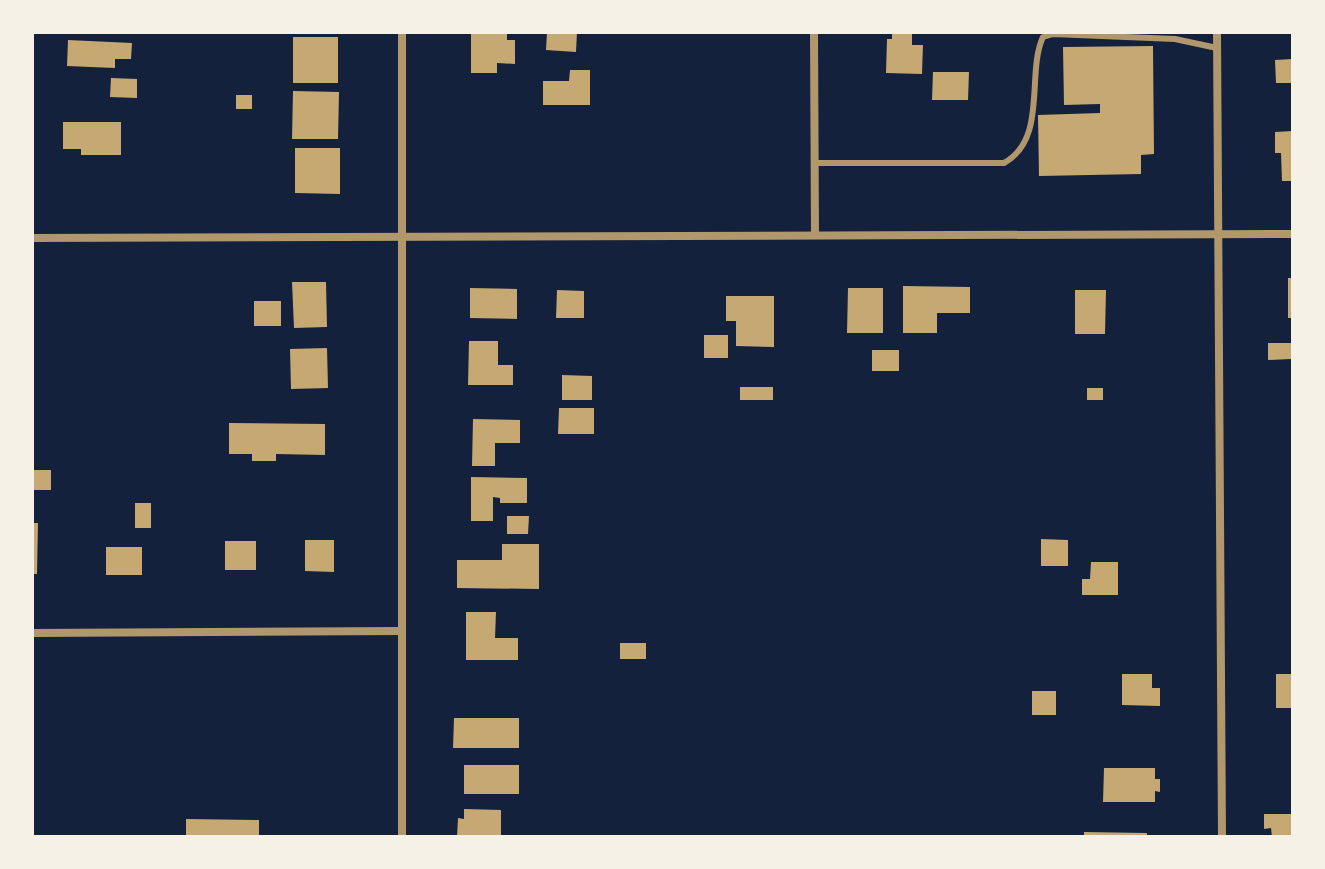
<svg xmlns="http://www.w3.org/2000/svg" width="1325" height="869" font-family="Barlow,sans-serif">
	<rect width="100%" height="100%" fill="#14213d"/>
	<!-- building -->
	<g fill="#c6a872">
		<polygon points="471,32 507,32 507,40 515,40 515,64 497,63 497,73 471,73"/>
		<polygon points="547,32 577,32 576,52 546,50"/>
		<polygon points="892,32 912,32 912,45 923,45 922,74 886,73 887,39 892,39"/>
		<rect x="293" y="37" width="45" height="46"/>
		<polygon points="68,40 132,43 131,59 115,59 115,68 67,66"/>
		<polygon points="1153,46 1154,154 1141,155 1141,174 1039,176 1038,115 1100,113 1100,104 1064,105 1063,47"/>
		<polygon points="1293,59 1293,83 1276,83 1275,60"/>
		<polygon points="570,70 590,70 590,105 543,105 543,81 569,81"/>
		<polygon points="933,72 969,72 968,100 932,100"/>
		<polygon points="111,78 137,79 137,98 110,97"/>
		<polygon points="293,91 339,92 338,139 292,139"/>
		<rect x="236" y="95" width="16" height="14"/>
		<polygon points="63,122 121,122 121,155 81,155 81,149 63,149"/>
		<polygon points="1293,131 1293,181 1282,181 1281,153 1275,153 1275,132"/>
		<polygon points="295,148 340,148 340,194 295,193"/>
		<rect x="1288" y="278" width="5" height="40"/>
		<polygon points="292,282 326,282 327,327 294,328"/>
		<polygon points="903,286 970,287 970,313 937,313 937,333 903,333"/>
		<polygon points="470,288 517,289 517,319 470,318"/>
		<polygon points="848,288 883,288 883,333 847,333"/>
		<polygon points="557,290 584,291 584,318 556,318"/>
		<polygon points="1075,290 1106,290 1105,334 1075,334"/>
		<polygon points="726,296 774,296 774,347 736,346 736,321 726,321"/>
		<rect x="254" y="301" width="27" height="25"/>
		<rect x="704" y="335" width="24" height="23"/>
		<polygon points="469,341 498,341 498,365 513,365 513,385 468,385"/>
		<polygon points="1268,343 1291,343 1291,359 1268,360"/>
		<polygon points="327,348 328,388 291,389 290,349"/>
		<rect x="872" y="350" width="27" height="21"/>
		<polygon points="562,375 592,376 592,400 562,400"/>
		<rect x="740" y="387" width="33" height="13"/>
		<rect x="1087" y="388" width="16" height="12"/>
		<polygon points="559,408 594,408 594,434 558,434"/>
		<polygon points="473,419 520,420 520,443 495,443 495,466 472,466"/>
		<polygon points="229,423 325,424 325,455 276,454 276,461 252,461 252,454 229,454"/>
		<rect x="32" y="470" width="19" height="20"/>
		<polygon points="471,477 527,478 527,503 500,503 500,498 493,497 493,521 471,521"/>
		<rect x="135" y="503" width="16" height="25"/>
		<polygon points="507,516 529,516 528,534 507,534"/>
		<polygon points="32,523 38,523 37,574 32,574"/>
		<polygon points="1041,539 1068,540 1068,566 1041,566"/>
		<polygon points="305,540 334,540 334,572 305,571"/>
		<rect x="225" y="541" width="31" height="29"/>
		<polygon points="502,544 539,544 539,589 457,588 457,560 502,560"/>
		<rect x="106" y="547" width="36" height="28"/>
		<polygon points="1091,562 1118,562 1118,595 1082,595 1082,579 1090,579"/>
		<polygon points="466,612 496,612 495,638 518,638 518,660 466,660"/>
		<rect x="620" y="643" width="26" height="16"/>
		<polygon points="1122,674 1152,674 1152,688 1160,688 1160,706 1122,705"/>
		<rect x="1276" y="674" width="17" height="34"/>
		<rect x="1032" y="691" width="24" height="24"/>
		<polygon points="454,718 519,718 519,748 453,748"/>
		<rect x="464" y="765" width="55" height="29"/>
		<polygon points="1104,768 1155,768 1155,779 1160,779 1160,792 1155,791 1155,802 1103,802"/>
		<polygon points="464,809 501,810 501,837 457,837 458,818 464,819"/>
		<polygon points="1264,814 1293,814 1293,837 1272,837 1271,828 1264,829"/>
		<polygon points="186,819 259,820 259,837 186,837"/>
		<polygon points="1084,832 1147,833 1147,837 1084,837"/>
	</g>
	<g fill="none" stroke-linecap="round" stroke-linejoin="round">
		<!-- service -->
		<path stroke="#b1986c" stroke-width="6" d="M 814,163 L 1004,163 C 1048,139 1026,73 1043,37 L 1053,34 L 1175,39 L 1217,48"/>
		<!-- minor -->
		<g stroke="#b1986c" stroke-width="8">
			<polyline points="814,32 815,235"/>
			<polyline points="1217,32 1222,837"/>
			<polyline points="32,238 1293,234"/>
			<polyline points="32,633 402,631"/>
			<polyline points="402,837 402,32"/>
		</g>
	</g>
	<!-- border -->
	<rect width="1325" height="869" fill="none" stroke="#f6f1e7" stroke-width="68"/>
</svg>
